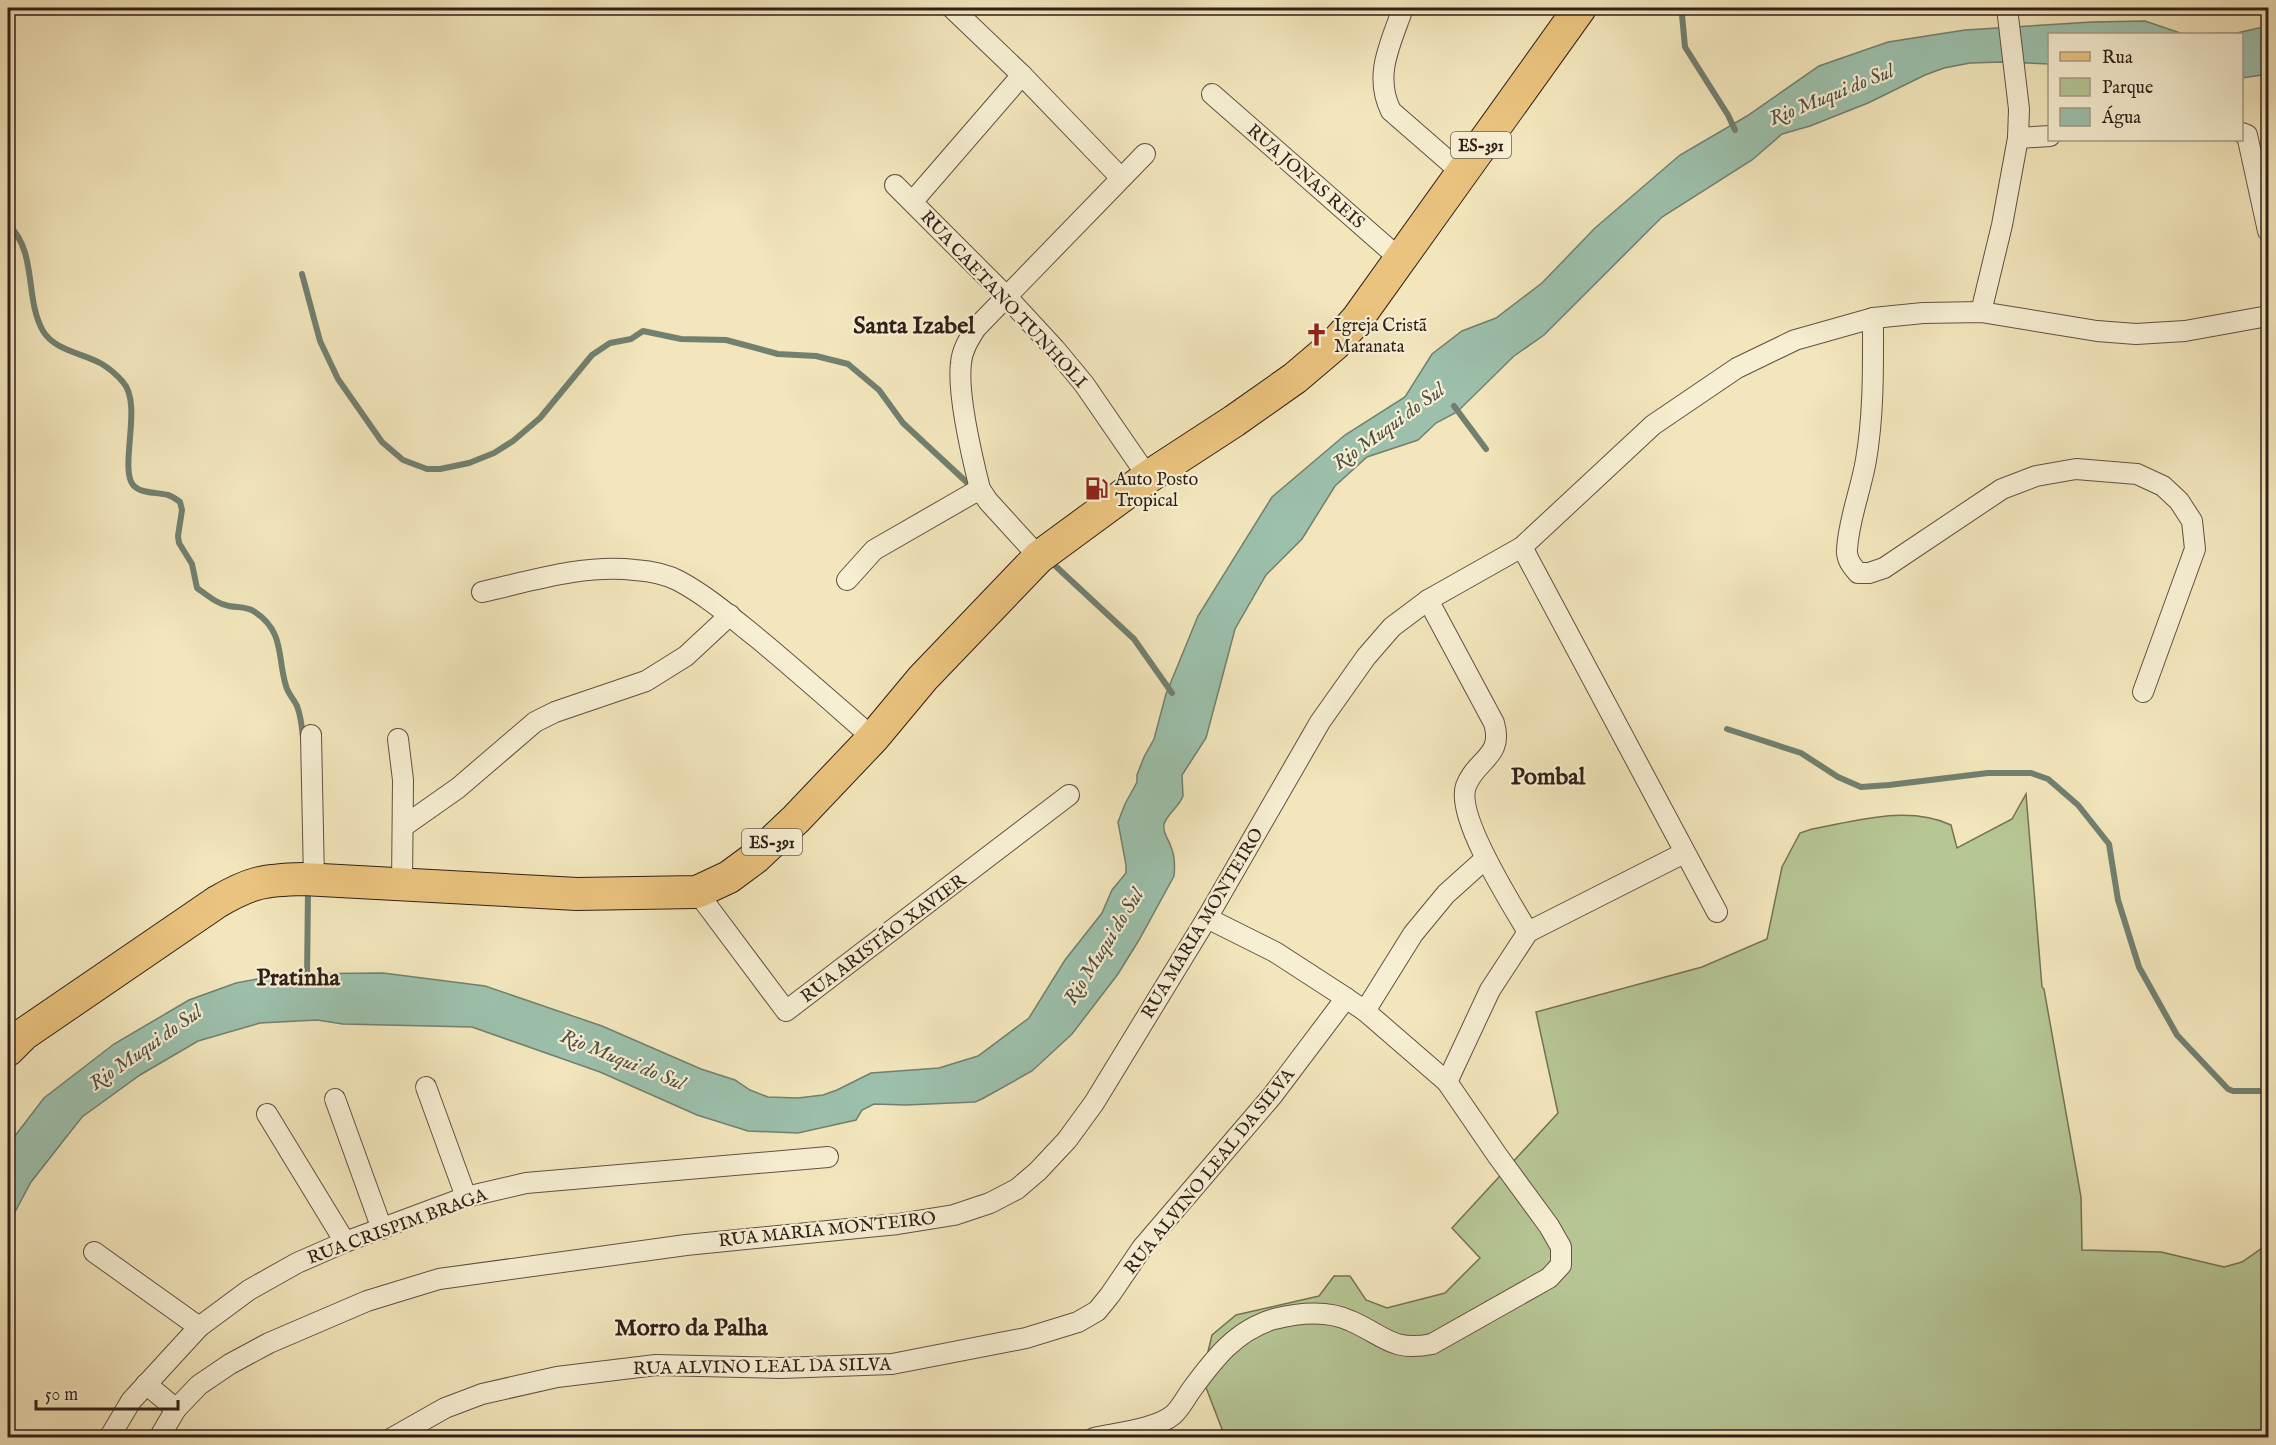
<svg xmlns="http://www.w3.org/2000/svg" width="2276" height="1445" font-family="'IM FELL English',serif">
	<rect width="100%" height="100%" fill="#f3e6bc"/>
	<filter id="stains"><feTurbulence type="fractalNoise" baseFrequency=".00333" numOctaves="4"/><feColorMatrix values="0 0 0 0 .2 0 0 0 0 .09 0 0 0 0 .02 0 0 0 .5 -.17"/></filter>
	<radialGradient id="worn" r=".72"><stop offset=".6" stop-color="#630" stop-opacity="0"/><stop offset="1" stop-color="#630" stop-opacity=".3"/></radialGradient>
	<!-- green -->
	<path fill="#b6c694" stroke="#737256" stroke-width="1.5" d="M 2026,794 L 2042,987 L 2044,989 L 2081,1197 L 2082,1250 L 2161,1252 L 2224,1267 L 2242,1262 L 2268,1244 L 2268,1437 L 1225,1437 L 1202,1377 L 1212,1335 L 1236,1315 L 1319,1296 L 1334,1276 L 1350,1276 L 1366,1300 L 1387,1308 L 1445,1293 L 1480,1258 L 1452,1228 L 1558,1113 L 1536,1012 L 1702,967 L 1767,939 L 1782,867 L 1800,833 L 1812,829 C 1857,821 1908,805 1951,825 L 1957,848 L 2012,819 Z"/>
	<!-- water -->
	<g fill="#9cc0ac" stroke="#718070" stroke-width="1.5">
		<path d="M 2145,21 L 2183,34 L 2050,34 L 2049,64 L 2002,62 L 1970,63 L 1944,68 L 1925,75 L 1868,103 L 1810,126 L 1782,134 L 1752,160 L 1662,217 L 1544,335 L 1514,356 L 1457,412 L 1436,423 L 1418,440 L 1367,457 L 1335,486 L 1302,539 L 1266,575 L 1235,629 L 1206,738 L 1182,775 L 1183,796 C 1179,807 1168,813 1164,824 C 1162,832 1169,840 1171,847 C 1175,856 1175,866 1174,876 L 1139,940 L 1118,974 L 1072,1034 L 1032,1071 L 982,1099 L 975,1102 L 906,1105 L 874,1104 L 862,1110 L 856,1120 L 798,1133 L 748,1131 L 697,1115 L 600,1072 L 472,1027 L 343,1024 L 317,1020 L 260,1023 L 198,1041 L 140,1075 L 82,1117 L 31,1182 L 8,1225 L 8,1145 L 44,1098 L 114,1044 L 189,1000 L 236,983 L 284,974 L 383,973 L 485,986 L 602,1026 L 701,1069 L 735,1080 L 750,1090 L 768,1097 L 798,1098 L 823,1095 L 837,1090 L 871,1073 L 939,1068 L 978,1056 L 1029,1018 L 1065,960 L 1102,913 L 1112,890 L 1126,873 L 1126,865 L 1118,822 L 1125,804 L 1137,782 L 1137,775 L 1144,757 L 1154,739 L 1166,694 L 1198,616 L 1272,497 L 1345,435 L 1405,397 L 1432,354 L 1462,331 L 1496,318 L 1542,283 L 1595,228 L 1680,155 L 1747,116 L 1819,66 L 1888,42 L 1965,30 L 2092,22 Z"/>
		<polygon points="2268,26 2268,74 2242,78 2242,34 2195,34 2237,33"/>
	</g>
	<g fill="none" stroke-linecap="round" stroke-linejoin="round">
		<!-- stream -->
		<g stroke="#718070" stroke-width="6">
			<polyline points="1684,8 1682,15 1685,47 1728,115 1735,130"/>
			<path d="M 8,224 C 38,253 24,297 43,331 C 55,351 83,353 102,364 C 110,369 117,375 123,382 C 143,404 119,467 133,485 C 141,494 157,492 168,495 C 172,496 176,499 180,502 L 182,510 L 178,536 L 179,543 L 192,564 L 197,588 C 207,595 217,604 229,606 C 239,608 246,606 255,612 C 285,632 277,657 286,686 C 288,694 294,699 297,706 C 301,716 302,727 303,738"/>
			<polyline points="302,274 320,341 338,379 382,442 403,460 427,469 440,469 469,463 494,453 513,441 540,418 592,355 610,343 631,339 643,331 681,339 726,340 778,354 816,356 848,364 879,390 903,423 974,489"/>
			<polyline points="1454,406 1486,449"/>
			<polyline points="1049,560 1134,639 1172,693"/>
			<polyline points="1727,729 1801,753 1838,777 1861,787 1889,785 1988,773 2031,773 2048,779 2078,805 2109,844 2118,900 2139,967 2177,1035 2228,1089 2233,1091 2268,1091"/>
			<polyline points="307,980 308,889"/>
		</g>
		<defs>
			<g id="street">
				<polyline points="952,8 1022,75 1121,178"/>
				<path d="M 1403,8 C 1391,43 1373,75 1391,111 L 1461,172"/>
				<polyline points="1212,94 1400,259"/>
				<polyline points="2242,133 2247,135 2268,231"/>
				<polyline points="2018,138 2050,136"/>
				<polyline points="895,185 1007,297 1055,349 1084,384 1148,477"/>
				<polyline points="913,201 1022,75"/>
				<polyline points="1981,312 2002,225 2018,138 2019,109 2007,8"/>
				<path d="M 1873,318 C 1873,365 1874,413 1866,460 C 1861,490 1849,518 1847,549 C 1846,559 1852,566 1858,573 L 1869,573 L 1884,568 L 2002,489 L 2036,476 L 2076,469 L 2137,474 L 2163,486 L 2179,501 L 2192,521 L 2195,549 L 2143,692"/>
				<polyline points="1522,547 1717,912"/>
				<path d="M 1039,557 L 988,501 L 980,489 C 972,457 957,394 961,363 C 962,350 969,339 976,328 L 1145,154"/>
				<polyline points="847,580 874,550 980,489"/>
				<path d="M 482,592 C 531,581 584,564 635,570 C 649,571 666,574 679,581 C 707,596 731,617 756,637 C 796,670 834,704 873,738"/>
				<path d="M 1428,600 L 1494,723 C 1504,757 1476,759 1466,786 C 1455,816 1512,905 1528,932"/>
				<polyline points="311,735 314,879"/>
				<polyline points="398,739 403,780 402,884"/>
				<polyline points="404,826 458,788 535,722 555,712 646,681 686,656 730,615"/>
				<polyline points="697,892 786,1011 1069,795"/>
				<polyline points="1365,1011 1413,934 1446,894 1485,859"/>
				<polyline points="1447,1082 1490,990 1528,932 1684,853"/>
				<polyline points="426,1087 466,1197"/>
				<polyline points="335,1099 382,1229"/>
				<polyline points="267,1114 345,1242"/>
				<polyline points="94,1252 199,1327"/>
				<polyline points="146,1384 176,1409"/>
				<polyline points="109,1438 131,1401 199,1327 249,1290 297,1263 345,1242 466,1197 526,1183 828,1157"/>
				<polyline points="159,1438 176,1409 199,1385 230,1364 269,1343 367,1301 439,1279 686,1245 898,1224 954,1215 990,1203 1017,1189 1038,1171 1067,1140 1094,1103 1207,918 1320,722 1366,657 1392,627 1428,600 1522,547 1653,425 1737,368 1795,340 1873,318 1923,313 1981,312 2097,331 2136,334 2185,331 2268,316"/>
				<polyline points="392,1438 445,1408 482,1394 557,1377 656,1365 781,1368 892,1364 1026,1338 1078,1322 1097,1311 1110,1295 1142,1248 1272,1096 1346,998"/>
				<path d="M 1094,1438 C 1116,1433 1156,1429 1173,1415 C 1181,1408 1186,1397 1192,1389 C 1214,1359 1236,1330 1274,1319 C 1298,1313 1328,1310 1351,1321 C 1385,1336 1392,1352 1432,1344 L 1549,1278 L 1561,1265 L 1561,1247 L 1549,1226 L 1497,1155 L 1447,1082 L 1365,1011 L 1346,998 L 1275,952 L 1207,918"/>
			</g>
			<path id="primary" d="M 8,1050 L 24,1034 L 217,902 C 251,882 264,880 303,879 L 577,894 L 697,892 L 729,877 L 756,857 L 796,819 L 873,738 L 923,678 L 1039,557 L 1148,477 L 1234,421 L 1295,378 L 1335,344 L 1358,318 L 1580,8"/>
		</defs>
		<!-- street casing -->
		<use href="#street" stroke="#615140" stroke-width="22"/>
		<!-- primary casing -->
		<use href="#primary" stroke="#301f17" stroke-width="34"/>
		<!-- street -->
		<use href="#street" stroke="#f7efd3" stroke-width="20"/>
		<!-- primary -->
		<use href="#primary" stroke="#eac37e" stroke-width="32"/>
	</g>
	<!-- icons -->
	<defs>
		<symbol id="church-bare" viewBox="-9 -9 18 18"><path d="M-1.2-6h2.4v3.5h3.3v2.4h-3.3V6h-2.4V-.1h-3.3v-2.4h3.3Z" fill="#8f2418" stroke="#f7efd3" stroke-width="2.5" paint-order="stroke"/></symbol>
		<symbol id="fuel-bare" viewBox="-9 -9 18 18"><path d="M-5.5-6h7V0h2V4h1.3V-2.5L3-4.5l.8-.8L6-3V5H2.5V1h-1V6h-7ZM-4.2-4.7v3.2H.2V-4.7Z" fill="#8f2418" stroke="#f7efd3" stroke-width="2.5" paint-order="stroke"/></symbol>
	</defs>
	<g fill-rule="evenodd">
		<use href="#church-bare" x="1300" y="318" width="33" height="33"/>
		<use href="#fuel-bare" x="1080" y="472" width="33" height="33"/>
	</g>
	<g text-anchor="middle" stroke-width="4.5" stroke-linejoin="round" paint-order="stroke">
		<!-- shield labels -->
		<g fill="#f7efd3" stroke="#6c5d4f" stroke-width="1.5">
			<rect x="1451" y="132" width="60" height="26" rx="4.5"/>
			<rect x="742" y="829" width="60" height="26" rx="4.5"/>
		</g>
		<g font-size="16" font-weight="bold" fill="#301f17">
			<text x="1481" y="151">ES-391</text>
			<text x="772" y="848">ES-391</text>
		</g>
		<!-- street labels -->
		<g font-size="18" fill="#301f17" stroke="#f7efd3">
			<text transform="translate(1306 176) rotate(41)" y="6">RUA JONAS REIS</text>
			<text transform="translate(1004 299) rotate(47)" y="6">RUA CAETANO TUNHOLI</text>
			<text transform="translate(1202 923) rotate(-59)" y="6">RUA MARIA MONTEIRO</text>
			<text transform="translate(883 938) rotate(-37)" y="6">RUA ARISTÃO XAVIER</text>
			<text transform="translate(1209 1171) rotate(-51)" y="6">RUA ALVINO LEAL DA SILVA</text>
			<text transform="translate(397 1226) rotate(-20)" y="6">RUA CRISPIM BRAGA</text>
			<text transform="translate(827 1229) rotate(-6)" y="6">RUA MARIA MONTEIRO</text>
			<text transform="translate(762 1366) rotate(-1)" y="6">RUA ALVINO LEAL DA SILVA</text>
		</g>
		<!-- poi labels -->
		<g font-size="18" fill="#301f17" stroke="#f7efd3" text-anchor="start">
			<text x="1334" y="331">Igreja Cristã<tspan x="1334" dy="21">Maranata</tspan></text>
			<text x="1115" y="485">Auto Posto<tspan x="1115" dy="21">Tropical</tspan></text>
		</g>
		<!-- water labels -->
		<g font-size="20" font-style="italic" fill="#504f44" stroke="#f7efd3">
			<text transform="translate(1831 94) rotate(-22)" y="7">Rio Muqui do Sul</text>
			<text transform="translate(1388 426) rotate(-36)" y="7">Rio Muqui do Sul</text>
			<text transform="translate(1103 946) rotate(-58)" y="7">Rio Muqui do Sul</text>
			<text transform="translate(145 1047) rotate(-35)" y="7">Rio Muqui do Sul</text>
			<text transform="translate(623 1059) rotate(22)" y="7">Rio Muqui do Sul</text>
		</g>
		<!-- district labels -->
		<g font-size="24" font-weight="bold" fill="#301f17" stroke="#f7efd3">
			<text x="914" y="333">Santa Izabel</text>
			<text x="1548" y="784">Pombal</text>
			<text x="298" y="985">Pratinha</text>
			<text x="691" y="1335">Morro da Palha</text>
		</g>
	</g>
	<!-- margin -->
	<rect width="2276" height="1445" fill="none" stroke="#f3e6bc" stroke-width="30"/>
	<rect x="9" y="9" width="2258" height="1427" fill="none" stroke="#301f17" stroke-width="3"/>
	<rect x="15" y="15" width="2246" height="1415" fill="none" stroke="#301f17" stroke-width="1.5"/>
	<!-- legend -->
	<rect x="2048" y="33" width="195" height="108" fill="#f7efd3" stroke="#a79c88" stroke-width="1.5"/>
	<rect x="2060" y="52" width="30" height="9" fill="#eac37e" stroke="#a79c88" stroke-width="1.5"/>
	<text x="2102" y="63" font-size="18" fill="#301f17">Rua</text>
	<rect x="2060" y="78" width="30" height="18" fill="#b6c694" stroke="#a79c88" stroke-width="1.5"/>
	<text x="2102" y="93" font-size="18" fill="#301f17">Parque</text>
	<rect x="2060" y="108" width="30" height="18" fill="#9cc0ac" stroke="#a79c88" stroke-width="1.5"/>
	<text x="2102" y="123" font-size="18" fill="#301f17">Água</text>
	<!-- scale -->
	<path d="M36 1400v9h142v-9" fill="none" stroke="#301f17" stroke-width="3"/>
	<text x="45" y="1400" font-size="18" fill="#301f17" stroke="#f7efd3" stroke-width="4.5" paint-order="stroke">50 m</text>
	<rect width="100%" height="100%" filter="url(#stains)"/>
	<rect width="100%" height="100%" fill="url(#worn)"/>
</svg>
